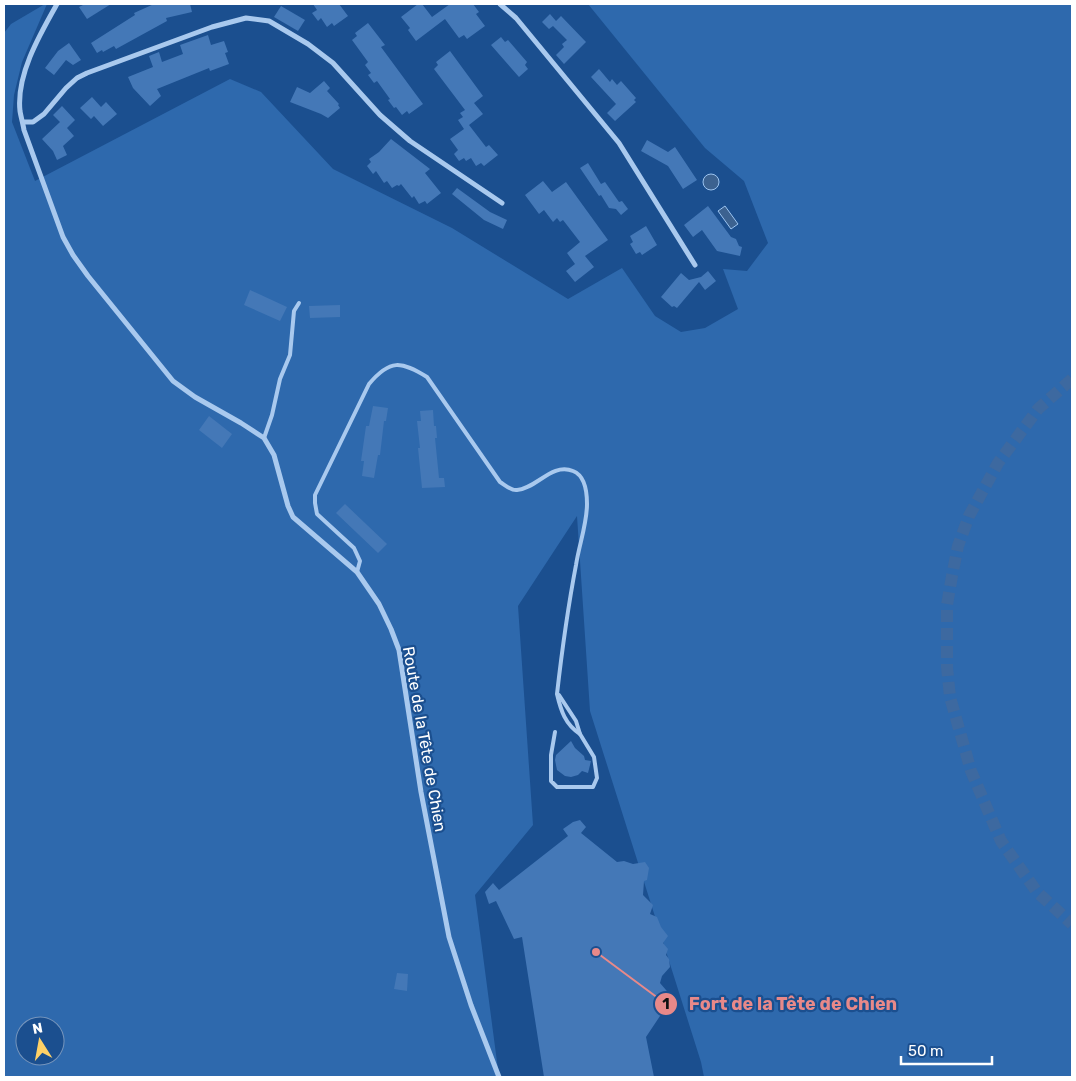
<svg xmlns="http://www.w3.org/2000/svg" width="1076" height="1081" font-family="Rubik,sans-serif">
	<rect width="100%" height="100%" fill="#1b4f8f"/>
	<!-- green -->
	<path fill="#2e69ad" fill-rule="evenodd" d="M 45,4 L 47,4 L 22,62 L 14,95 L 12,122 L 35,181 L 230,79 L 261,92 L 333,169 L 452,228 L 568,299 L 622,268 L 655,316 L 681,332 L 705,328 L 738,309 L 723,269 L 747,271 L 768,243 L 744,181 L 705,148 L 588,4 L 1072,4 L 1072,1077 L 704,1077 L 701,1062 L 590,711 L 577,516 L 518,606 L 533,825 L 475,895 L 499,1077 L 4,1077 L 4,33 L 11,24 ZM 25,1026 L 55,1026 L 55,1056 L 25,1056 Z"/>
	<!-- water -->
	<g fill="#3c6290" stroke="#9cc4f0">
		<circle cx="711" cy="182" r="8"/>
		<polygon points="725,206 738,224 731,229 718,211"/>
	</g>
	<!-- building -->
	<g fill="#4478b7">
		<polygon points="85,4 111,4 87,19 79,7"/>
		<polygon points="154,4 190,4 192,12 166,18 167,21 116,49 114,46 103,52 102,50 97,53 91,43 135,15 134,13"/>
		<polygon points="313,4 339,4 348,16 334,26 332,23 327,27 321,18 318,21 312,13 317,10"/>
		<polygon points="418,4 422,4 432,17 450,4 473,4 479,12 476,14 485,26 467,39 464,35 459,38 445,19 416,41 408,30 410,28 401,17"/>
		<polygon points="281,6 305,20 298,31 274,17"/>
		<polygon points="550,14 556,21 561,16 586,42 564,64 556,55 564,47 562,44 567,40 553,26 549,29 542,22"/>
		<polygon points="368,23 385,45 381,47 423,104 409,114 407,111 402,115 396,107 394,108 388,100 390,99 377,81 374,83 368,75 371,73 365,65 368,62 352,40 357,36 355,33"/>
		<polygon points="208,35 211,45 224,41 228,52 225,53 229,64 210,71 209,68 157,89 161,96 150,106 133,88 128,77 153,67 149,56 159,52 162,62 183,54 180,45"/>
		<polygon points="501,37 505,42 508,40 527,62 525,65 528,69 519,77 491,45"/>
		<polygon points="69,43 81,60 73,65 66,60 54,75 45,68 58,51"/>
		<polygon points="450,51 483,96 474,103 483,114 469,125 486,147 489,145 498,155 484,166 481,163 476,166 471,158 466,161 464,158 459,161 454,154 458,150 450,139 464,129 458,120 463,117 460,113 465,110 434,69 438,65 436,62"/>
		<polygon points="599,69 610,82 612,79 617,85 621,81 636,98 634,100 636,102 615,121 607,113 616,104 591,77"/>
		<polygon points="324,81 330,88 327,91 339,104 338,105 340,108 328,118 321,114 290,102 297,87 310,93"/>
		<polygon points="92,97 101,107 106,102 117,114 103,126 94,116 91,119 80,108"/>
		<polygon points="62,106 75,120 67,128 74,136 63,146 67,155 57,160 53,151 42,139 60,122 53,115"/>
		<polygon points="391,139 430,169 425,173 441,193 427,204 425,201 419,204 414,196 412,198 401,184 399,186 397,185 392,188 387,181 384,183 376,171 373,174 367,166 371,162 369,159 379,152"/>
		<polygon points="647,140 668,152 675,147 697,180 683,189 668,166 641,151"/>
		<polygon points="588,163 601,184 605,182 619,202 622,201 628,209 621,215 616,209 609,208 601,195 599,196 580,168"/>
		<polygon points="543,181 552,192 566,182 608,240 585,256 594,267 575,282 566,271 575,264 567,253 580,242 563,220 560,222 557,218 553,222 544,210 539,214 525,195"/>
		<polygon points="457,188 490,212 507,220 503,229 484,220 452,194"/>
		<polygon points="708,206 731,237 736,239 739,246 742,247 740,256 717,251 702,230 693,237 684,225"/>
		<polygon points="646,226 657,245 642,255 640,252 636,254 630,244 633,242 630,236"/>
		<polygon points="708,271 716,281 705,290 699,282 677,308 674,306 672,307 661,297 681,273 689,280 701,277"/>
		<polygon points="250,290 287,307 280,321 244,305"/>
		<polygon points="340,305 340,317 310,318 309,306"/>
		<polygon points="373,406 388,408 386,421 384,421 380,455 378,455 374,478 362,476 364,461 361,461 366,426 369,426"/>
		<polygon points="433,410 434,426 436,426 437,438 435,438 439,478 444,478 445,487 422,488 418,448 420,448 417,421 421,421 420,411"/>
		<polygon points="209,416 232,434 222,448 199,430"/>
		<polygon points="345,504 387,544 378,553 336,513"/>
		<polygon points="571,741 575,748 584,756 585,760 591,761 588,773 582,771 578,775 571,777 565,776 557,770 555,760 556,755"/>
		<polygon points="580,820 586,827 581,833 617,862 624,861 633,864 645,862 649,868 647,880 644,881 643,895 653,905 650,914 657,917 661,927 668,936 663,943 668,949 666,955 669,959 670,967 662,976 660,983 672,997 666,1002 667,1010 660,1016 646,1037 654,1077 544,1077 522,937 514,939 496,901 489,904 485,892 493,883 499,890 568,836 563,829 573,822"/>
		<polygon points="397,973 408,974 407,991 394,989"/>
	</g>
	<g fill="none" stroke-linecap="round" stroke-linejoin="round">
		<!-- primary-tunnel -->
		<polyline stroke="#3d69a0" stroke-width="12" stroke-dasharray="12 6" stroke-linecap="butt" points="1072,379 1038,409 998,463 969,516 958,546 952,576 947,605 947,667 950,697 971,771 1001,841 1037,892 1072,924"/>
		<!-- service -->
		<g stroke="#a9c9ee" stroke-width="4">
			<polyline points="264,438 272,415 280,379 290,355 294,311 299,303"/>
			<path d="M 357,572 L 360,561 L 354,548 L 317,514 L 315,503 L 315,495 L 369,384 C 390,359 401,361 427,377 L 500,482 C 505,485 511,491 517,490 C 536,489 552,462 573,471 C 586,476 587,493 587,504 C 587,524 579,545 576,565 C 568,607 562,650 557,694 C 561,711 565,724 580,734"/>
			<polyline points="555,732 551,755 551,781 557,787 593,787 597,778 594,757 580,734 576,721 559,695"/>
		</g>
		<!-- minor -->
		<g stroke="#a9c9ee" stroke-width="5">
			<path d="M 57,4 C 40,34 16,75 20,111 C 21,117 23,124 24,130 L 63,237 L 73,255 L 88,276 L 173,381 L 195,397 L 241,423 L 264,438 L 274,455 L 288,506 L 293,517 L 357,572 L 379,604 L 391,629 L 399,650 L 421,792 L 449,937 L 471,1005 L 499,1077"/>
			<polyline points="500,4 516,18 619,143 695,265"/>
			<polyline points="23,122 33,122 44,114 66,88 77,78 87,73 212,27 246,18 269,21 308,44 333,63 380,115 410,141 502,203"/>
		</g>
	</g>
	<g text-anchor="middle" stroke-width="4.5" stroke-linejoin="round" paint-order="stroke">
		<!-- street labels -->
		<g font-size="16" fill="#fff" stroke="#1b4f8f">
			<text transform="translate(425 739) rotate(80)" y="6">Route de la Tête de Chien</text>
		</g>
	</g>
	<!-- callouts -->
	<path fill="none" stroke="#e88989" stroke-width="2" d="M596 952L666 1004"/>
	<g fill="#e88989" stroke="#1b4f8f" stroke-width="2">
		<circle cx="596" cy="952" r="5"/>
		<circle cx="666" cy="1004" r="12"/>
	</g>
	<g font-size="15" text-anchor="middle" font-weight="bold" fill="#111">
		<text x="666" y="1009">1</text>
	</g>
	<g font-size="18" text-anchor="middle" font-weight="bold" fill="#e88989" stroke="#1b4f8f" stroke-width="4.5" stroke-linejoin="round" paint-order="stroke">
		<text x="793" y="1010">Fort de la Tête de Chien</text>
	</g>
	<!-- border -->
	<rect width="1076" height="1081" fill="none" stroke="#ffffff" stroke-width="10"/>
	<!-- north arrow -->
	<g transform="translate(40 1041) rotate(349)"><circle r="24" fill="#1b4f8f" stroke="#7695bc"/>
	<path d="M0-4L9 19L0 12L-9 19Z" fill="#ffd166"/>
	<text y="-8" font-size="14" font-weight="bold" text-anchor="middle" fill="#ffffff">N</text>
	</g>
	<!-- scale -->
	<path d="M901 1056v8h91v-8" fill="none" stroke="#ffffff" stroke-width="2.5"/>
	<text x="908" y="1056" font-size="15" fill="#ffffff" stroke="#1b4f8f" stroke-width="4" paint-order="stroke">50 m</text>
</svg>
